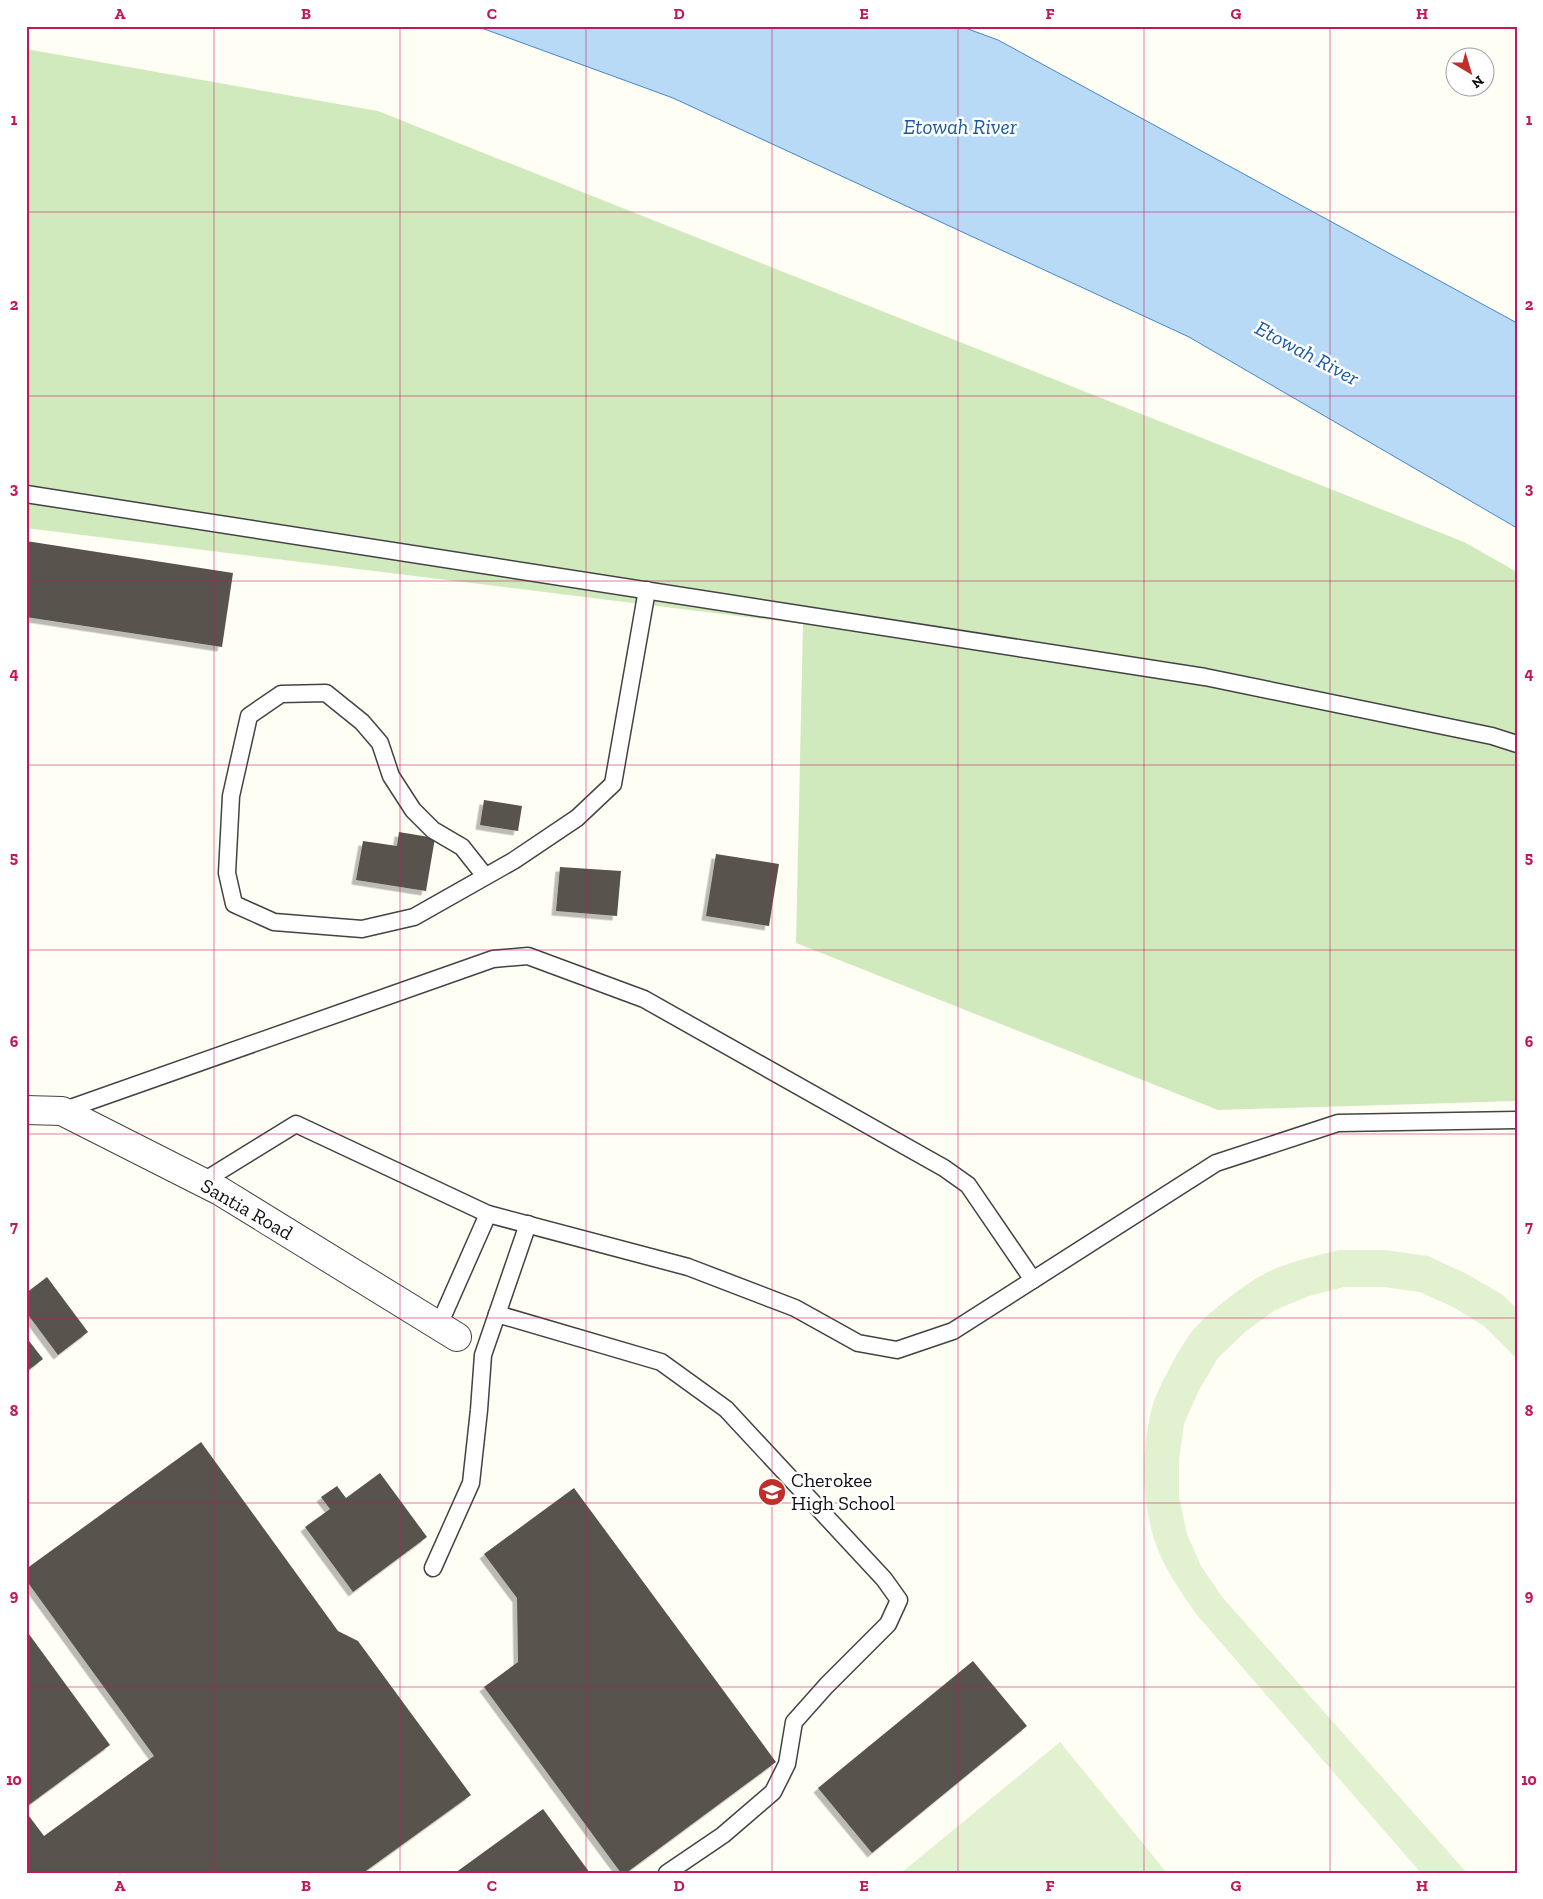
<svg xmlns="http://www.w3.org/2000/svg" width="1543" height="1899" font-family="'Zilla Slab',serif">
	<defs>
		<filter id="shadow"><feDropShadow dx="-4.5" dy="4.5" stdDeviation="0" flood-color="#0004"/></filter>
	</defs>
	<rect width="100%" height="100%" fill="#fffef4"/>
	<!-- green -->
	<polygon fill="#d0eabd" points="26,49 378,111 1464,542 1517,572 1517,1101 1218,1110 796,943 803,624 26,528"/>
	<!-- pitch -->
	<g fill="#e2f1cf">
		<path d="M 1339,1250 L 1384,1250 L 1428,1256 L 1467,1274 L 1503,1295 L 1517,1309 L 1517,1359 L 1484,1326 L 1453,1307 L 1420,1292 L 1383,1287 L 1344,1287 L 1309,1296 L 1275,1310 L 1245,1332 L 1218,1358 L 1199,1390 L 1184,1424 L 1179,1460 L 1179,1497 L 1187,1534 L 1201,1566 L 1223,1598 L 1467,1873 L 1421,1873 L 1197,1615 C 1180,1591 1163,1567 1154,1539 C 1142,1500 1141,1452 1151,1412 C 1155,1392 1178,1351 1190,1334 C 1205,1315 1236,1291 1257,1278 C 1281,1263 1312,1257 1339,1250 Z"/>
		<polygon points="1060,1742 1167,1873 901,1873"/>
	</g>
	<!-- water -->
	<polygon fill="#b9daf6" stroke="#4188cc" points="476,26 960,26 998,40 1517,323 1517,528 1189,337 673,98"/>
	<!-- building -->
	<g fill="#59534d" filter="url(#shadow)">
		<polygon points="26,541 233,573 222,647 26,617"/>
		<polygon points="484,800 522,806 518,831 480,825"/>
		<polygon points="399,832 435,838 426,891 356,880 363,841 397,846"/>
		<polygon points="716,854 779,864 769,926 706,916"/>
		<polygon points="560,867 621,871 617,916 556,911"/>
		<polygon points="47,1277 88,1332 58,1355 26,1312 26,1293"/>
		<polygon points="26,1337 43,1359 26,1372"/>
		<polygon points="201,1442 338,1631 358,1641 471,1795 363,1873 26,1873 26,1812 44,1836 154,1756 26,1580 26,1569"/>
		<polygon points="380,1473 427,1537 353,1592 305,1527 330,1509 321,1497 337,1486 346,1498"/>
		<polygon points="574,1488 776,1762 626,1873 621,1873 484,1687 518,1662 517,1598 484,1554"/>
		<polygon points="26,1630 110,1745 26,1807"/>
		<polygon points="973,1661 1027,1726 872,1853 818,1788"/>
		<polygon points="543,1809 590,1873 455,1873"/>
	</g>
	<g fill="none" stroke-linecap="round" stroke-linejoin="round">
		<defs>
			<g id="lane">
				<polyline points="26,494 1205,677 1492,736 1517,744"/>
				<polyline points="485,876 462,847 433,830 413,810 391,776 380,743 362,722 326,693 281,694 249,716 231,796 227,873 234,904 274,922 362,929 414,917 513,861 577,818 613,784 647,590"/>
				<polyline points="62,1111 493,959 528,956 644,999 944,1168 968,1185 1033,1280"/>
				<polyline points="202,1182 296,1124 488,1214 688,1267 795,1308 858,1343 897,1350 953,1331 1216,1163 1338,1123 1517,1120"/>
				<polyline points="497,1314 661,1362 726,1409 884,1579 899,1600 888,1624 826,1686 794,1722 787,1764 773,1792 723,1835 667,1873"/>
				<polyline points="439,1325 488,1214"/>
				<polyline points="433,1568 471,1483 479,1410 483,1355 528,1224"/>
			</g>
			<polyline id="street" points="26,1110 62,1111 220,1191 457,1337"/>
		</defs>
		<!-- lane casing -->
		<use href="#lane" stroke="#434343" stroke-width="19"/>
		<!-- street casing -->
		<use href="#street" stroke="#434343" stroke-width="30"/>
		<!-- lane -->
		<use href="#lane" stroke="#fff" stroke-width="16"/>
		<!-- street -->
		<use href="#street" stroke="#fff" stroke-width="28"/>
	</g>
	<!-- grid -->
	<path fill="none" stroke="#c2185b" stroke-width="1" stroke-opacity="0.55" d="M 214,26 L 214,1873M 400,26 L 400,1873M 586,26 L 586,1873M 772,26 L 772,1873M 958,26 L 958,1873M 1144,26 L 1144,1873M 1330,26 L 1330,1873M 26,212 L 1517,212M 26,396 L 1517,396M 26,581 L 1517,581M 26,765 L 1517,765M 26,950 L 1517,950M 26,1134 L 1517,1134M 26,1318 L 1517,1318M 26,1503 L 1517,1503M 26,1687 L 1517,1687"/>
	<!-- icons -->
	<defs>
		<symbol id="school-disc" viewBox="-11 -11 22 22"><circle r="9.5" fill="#c02f29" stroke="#fff"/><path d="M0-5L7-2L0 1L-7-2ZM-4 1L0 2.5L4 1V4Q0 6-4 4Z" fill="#fff"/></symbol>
	</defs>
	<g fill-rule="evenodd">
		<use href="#school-disc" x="756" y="1476" width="32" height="32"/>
	</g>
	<g text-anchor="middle" stroke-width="5" stroke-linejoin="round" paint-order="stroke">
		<!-- street labels -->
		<g font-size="20" fill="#101010" stroke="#fff">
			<text transform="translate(247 1209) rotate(30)" y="7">Santia Road</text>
		</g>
		<!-- poi labels -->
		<g font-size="20" fill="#101010" stroke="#fff" text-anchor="start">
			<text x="791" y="1487">Cherokee<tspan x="791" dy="23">High School</tspan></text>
		</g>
		<!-- water labels -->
		<g font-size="21" font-style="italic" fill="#195aa2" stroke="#fff">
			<text x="960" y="134">Etowah River</text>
			<text transform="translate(1307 353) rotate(28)" y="7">Etowah River</text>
		</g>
	</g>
	<!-- border -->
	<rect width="1543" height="1899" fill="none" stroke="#ffffff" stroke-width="55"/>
	<!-- north arrow -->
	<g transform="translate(1470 72) rotate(142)"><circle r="24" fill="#ffffff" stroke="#9f9f9f"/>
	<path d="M0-4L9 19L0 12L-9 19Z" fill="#c02f29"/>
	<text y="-8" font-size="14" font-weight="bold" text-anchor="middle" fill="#101010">N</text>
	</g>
	<rect x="28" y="28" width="1488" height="1844" fill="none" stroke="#c2185b" stroke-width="2"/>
	<g font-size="16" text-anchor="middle" font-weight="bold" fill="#c2185b">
		<text x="120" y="19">A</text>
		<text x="306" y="19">B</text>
		<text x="492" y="19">C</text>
		<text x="679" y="19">D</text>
		<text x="864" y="19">E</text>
		<text x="1050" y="19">F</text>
		<text x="1236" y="19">G</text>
		<text x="1422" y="19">H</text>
		<text x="14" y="125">1</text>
		<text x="1529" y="125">1</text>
		<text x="14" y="310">2</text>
		<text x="1529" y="310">2</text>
		<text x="14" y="494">3</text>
		<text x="1529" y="494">3</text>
		<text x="14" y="679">4</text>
		<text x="1529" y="679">4</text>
		<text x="14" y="863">5</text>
		<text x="1529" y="863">5</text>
		<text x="14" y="1047">6</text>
		<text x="1529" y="1047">6</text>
		<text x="14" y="1232">7</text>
		<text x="1529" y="1232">7</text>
		<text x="14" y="1416">8</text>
		<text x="1529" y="1416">8</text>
		<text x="14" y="1601">9</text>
		<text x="1529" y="1601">9</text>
		<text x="14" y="1785">10</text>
		<text x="1529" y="1785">10</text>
		<text x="120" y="1891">A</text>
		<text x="306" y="1891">B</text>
		<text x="492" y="1891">C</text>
		<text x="679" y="1891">D</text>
		<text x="864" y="1891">E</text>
		<text x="1050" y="1891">F</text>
		<text x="1236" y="1891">G</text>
		<text x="1422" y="1891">H</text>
	</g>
</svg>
